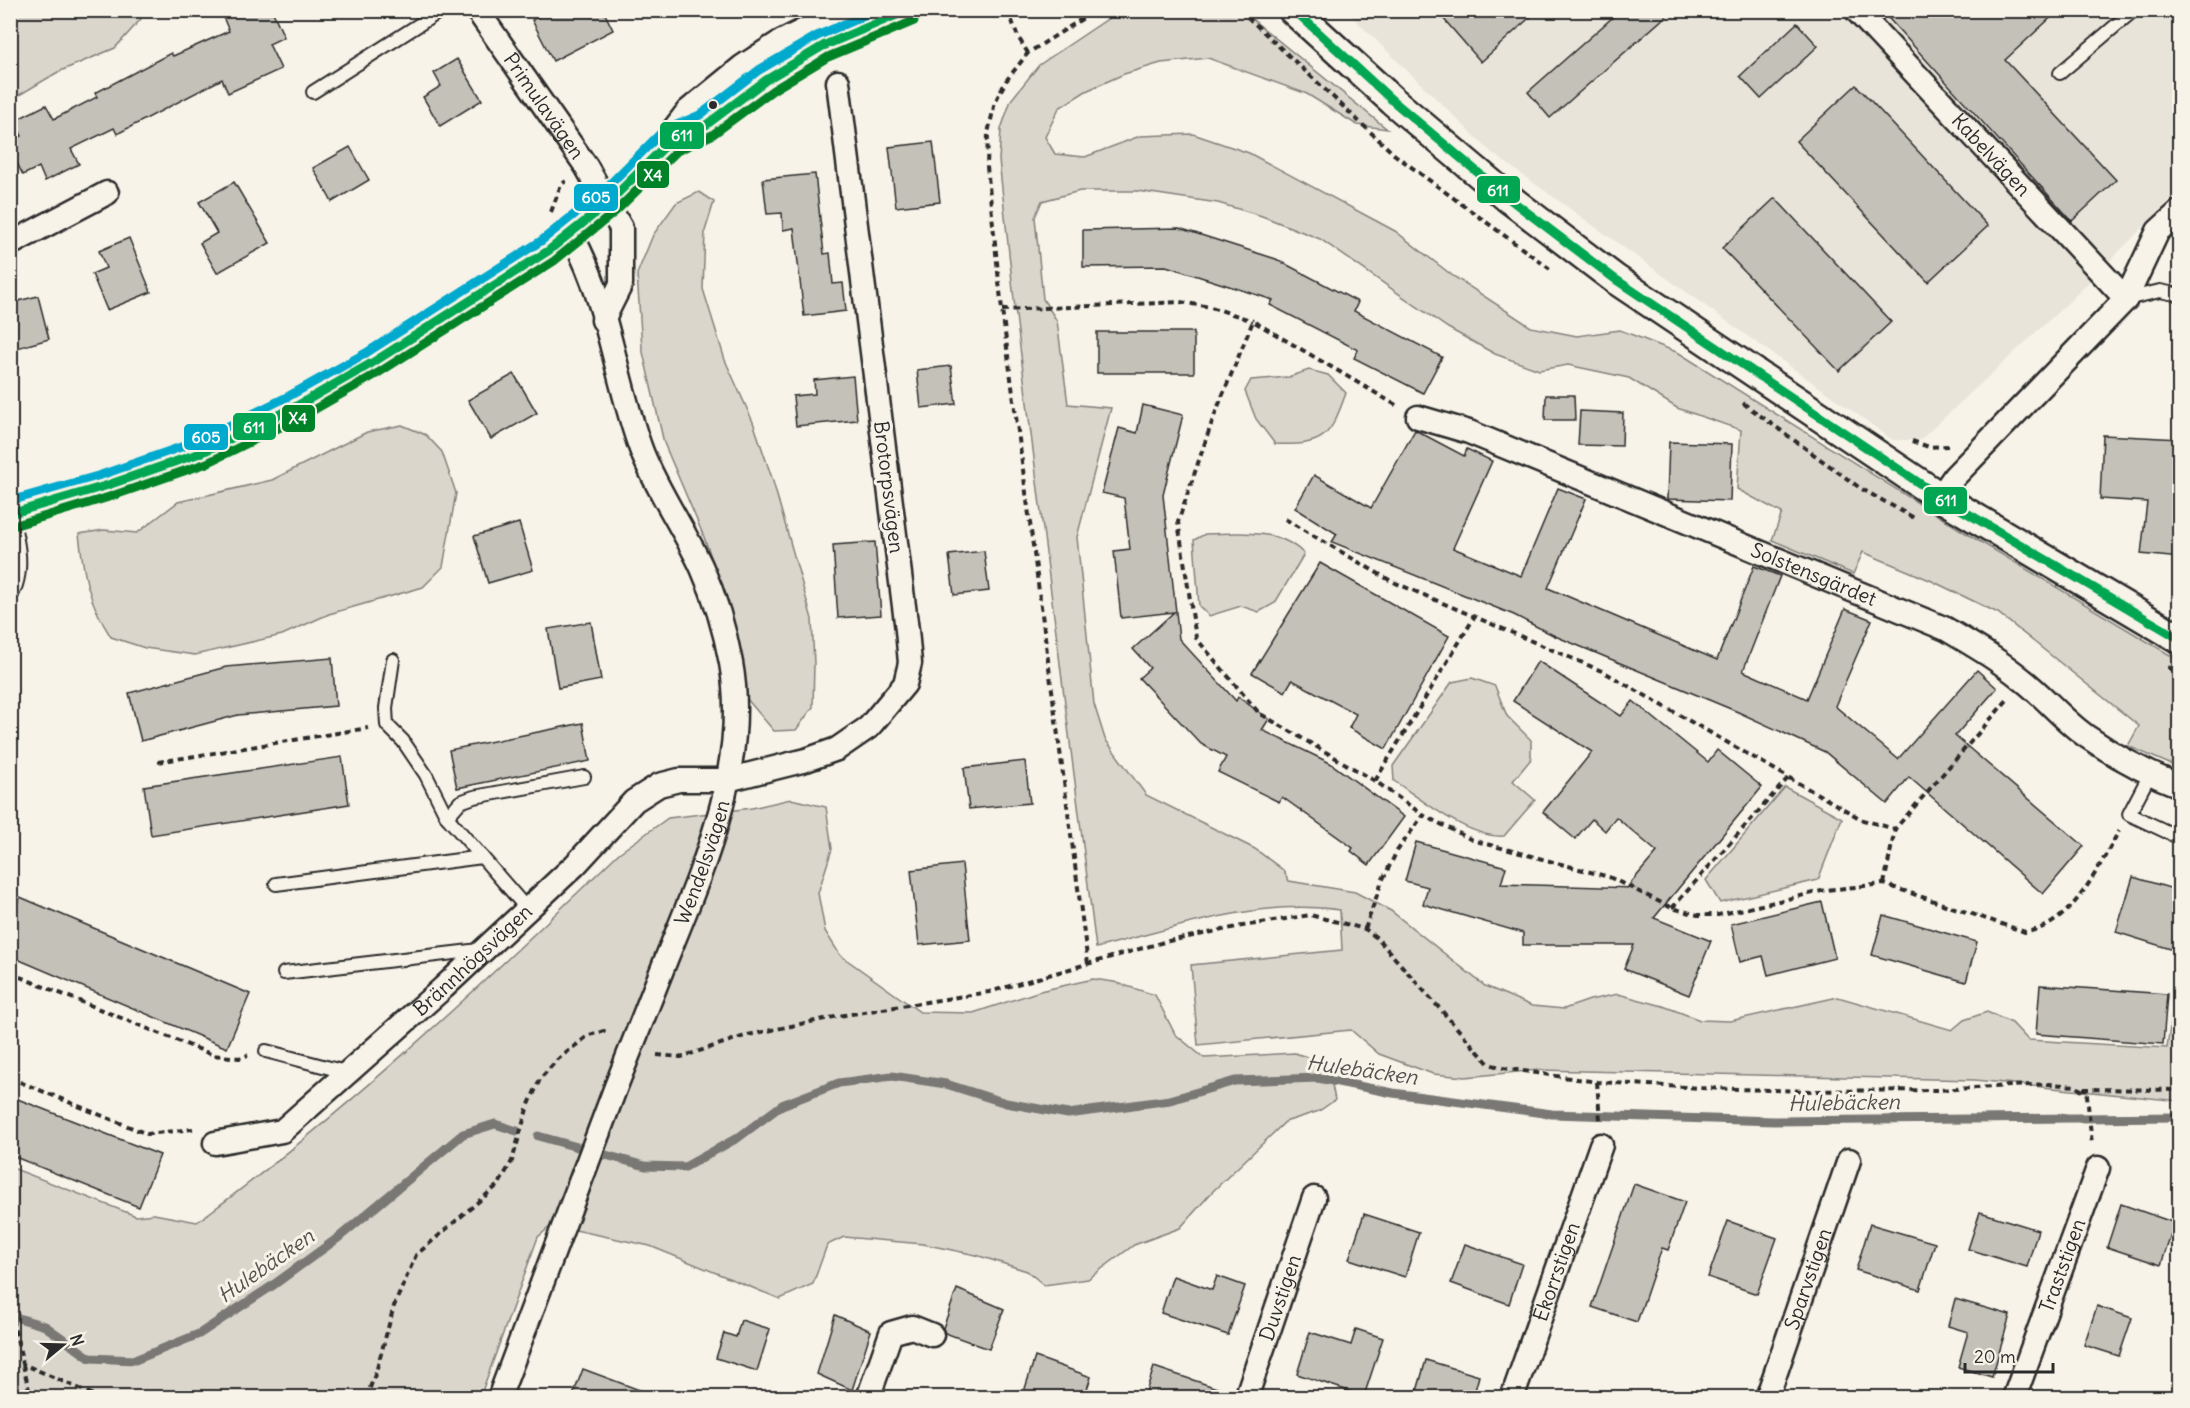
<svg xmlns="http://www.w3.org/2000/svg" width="2190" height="1408" font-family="Delius,sans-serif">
	<rect width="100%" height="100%" fill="#f7f3e8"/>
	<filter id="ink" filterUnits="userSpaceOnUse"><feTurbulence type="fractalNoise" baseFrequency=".0167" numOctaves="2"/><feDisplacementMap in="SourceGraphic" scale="12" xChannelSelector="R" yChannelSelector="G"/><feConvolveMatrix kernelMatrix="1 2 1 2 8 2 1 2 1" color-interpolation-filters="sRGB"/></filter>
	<g filter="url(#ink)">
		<!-- built -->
		<polygon fill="#e8e4da" points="1346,11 2179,11 2179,191 2074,297 1920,440 1893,440 1492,153"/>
		<!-- green -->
		<g fill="#dad6cc" stroke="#82807c" stroke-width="1.5">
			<path d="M 1121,10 L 1242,11 L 1387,129 L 1357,125 L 1307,94 L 1208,58 L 1161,63 L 1124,74 L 1086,91 L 1059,108 L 1045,137 L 1055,154 L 1085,157 L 1140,136 L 1193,134 L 1249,153 L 1395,231 L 1453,276 L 1531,327 L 1577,336 L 1620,330 L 1679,353 L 1969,535 L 2180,661 L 2179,768 L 2128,746 L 2139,726 L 1998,613 L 1932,581 L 1863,552 L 1853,574 L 1772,540 L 1782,513 L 1737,489 L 1741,430 L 1677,408 L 1629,378 L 1568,365 L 1539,370 L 1495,354 L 1448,328 L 1320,239 L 1262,216 L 1218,203 L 1137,191 L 1080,191 L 1042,201 L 1035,217 L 1043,299 L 1057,321 L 1068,404 L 1111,408 L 1077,537 L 1094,704 L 1105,739 L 1146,795 L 1255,849 L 1283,870 L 1289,881 L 1355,892 L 1391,911 L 1485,986 L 1532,1006 L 1564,1009 L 1590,1000 L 1618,994 L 1663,1006 L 1700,1020 L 1730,1021 L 1838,997 L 1952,1030 L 1964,1020 L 1987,1012 L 2012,1023 L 2028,1040 L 2167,1048 L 2179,965 L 2179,1101 L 1975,1080 L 1539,1070 L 1465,1077 L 1433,1074 L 1379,1054 L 1351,1030 L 1198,1045 L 1191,965 L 1342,950 L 1340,910 C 1259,898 1174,928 1096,948 L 1014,300 L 999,160 L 1001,129 L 1011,100 L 1039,65 Z"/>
			<polygon points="10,11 141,11 141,19 115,48 58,72 11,100"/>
			<polygon points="699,192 714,202 705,231 703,289 725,360 753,422 772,478 812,619 814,664 813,707 796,730 774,731 746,698 728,605 704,537 664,443 642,348 637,274 653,235 676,203"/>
			<path d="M 1309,370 L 1328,375 L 1346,393 C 1330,438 1324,446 1275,444 L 1256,419 L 1245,391 L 1251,380 L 1289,377 Z"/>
			<path d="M 402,425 L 426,435 L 442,452 L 456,493 L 443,567 L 423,587 L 329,614 L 282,635 L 195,655 L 145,648 L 111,637 C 88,601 84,577 79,534 L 104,530 L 137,533 L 178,502 L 272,480 L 367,432 Z"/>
			<path d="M 1237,533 C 1263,534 1285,534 1304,554 L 1275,603 L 1259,612 L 1241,606 L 1209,616 L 1199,606 L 1194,540 L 1205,534 Z"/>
			<path d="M 1472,678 L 1495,686 L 1507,716 L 1531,740 L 1531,759 L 1513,781 L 1535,800 L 1504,836 C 1470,839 1422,800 1394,781 L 1393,766 L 1452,682 Z"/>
			<polygon points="1785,787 1842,818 1818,880 1720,903 1706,880"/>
			<path d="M 791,799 L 826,807 L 832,849 L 818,893 L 825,931 L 840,955 L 920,1012 L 973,1013 L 1040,991 L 1093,979 L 1114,982 L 1155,995 L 1175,1034 L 1204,1058 L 1295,1053 L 1328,1064 L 1335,1100 L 1319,1111 L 1285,1122 L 1213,1191 L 1180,1228 L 1134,1245 L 1088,1279 L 1044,1285 L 1027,1271 L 976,1255 L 923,1244 L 844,1237 L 827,1245 L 813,1284 L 780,1299 L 650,1246 L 552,1225 L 538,1237 L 480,1397 L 11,1397 L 10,1167 L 136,1216 L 154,1214 L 197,1222 C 348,1112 485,982 619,853 L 668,818 L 752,808 Z"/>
		</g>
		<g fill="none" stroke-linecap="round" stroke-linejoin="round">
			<!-- stream -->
			<g stroke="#7a7874" stroke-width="9">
				<polyline points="538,1136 645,1166 685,1167 739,1137 782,1105 839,1083 892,1076 946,1084 1006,1103 1068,1114 1170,1100 1235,1081 1318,1078 1393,1093 1552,1114 1774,1121 2180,1117"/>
				<polyline points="15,1317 45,1326 90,1358 135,1360 199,1334 272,1286 338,1238 463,1134 495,1124 517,1131"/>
			</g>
		</g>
		<!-- building -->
		<g fill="#c4c1b9" stroke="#2b2b2b" stroke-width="1.5">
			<polygon points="220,10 272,10 284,37 269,44 281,69 228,93 222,79 117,134 114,128 71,149 79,164 45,181 39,167 23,175 10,149 10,142 22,136 14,121 46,105 54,119 97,97 95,93 171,53 173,56 229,31"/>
			<polygon points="550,10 603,10 613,30 553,61 532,20"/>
			<polygon points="1436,10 1538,10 1481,62"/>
			<polygon points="1621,10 1673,10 1550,118 1528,92"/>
			<polygon points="1881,10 2059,10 2005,60 2116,180 2072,221"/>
			<polygon points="1797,23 1818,46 1761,99 1740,76"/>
			<polygon points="457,59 482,100 440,126 423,97 441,86 434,73"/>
			<polygon points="1856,85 1988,226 1928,282 1796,141"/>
			<polygon points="933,142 940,202 896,207 889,147"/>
			<polygon points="350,147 369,180 332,202 313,168"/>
			<polygon points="815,174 824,254 830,253 833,284 843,283 846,311 804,316 794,228 783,230 782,213 767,214 763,179"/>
			<polygon points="234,182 270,243 217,273 200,243 217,233 199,202"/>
			<polygon points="1775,198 1891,322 1839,371 1722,248"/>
			<polygon points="1179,228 1276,259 1358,302 1354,311 1442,357 1423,393 1354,358 1358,350 1270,305 1273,300 1166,266 1083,267 1083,230"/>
			<polygon points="129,238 151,292 107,310 92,274 106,268 99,251"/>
			<polygon points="38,296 49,339 10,350 10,303"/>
			<rect x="1097" y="332" width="97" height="41"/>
			<polygon points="951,366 956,404 921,408 917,370"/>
			<polygon points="514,374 537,413 491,439 468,400"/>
			<polygon points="853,376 857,420 796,426 793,396 815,394 814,380"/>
			<polygon points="1546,395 1574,395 1575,420 1545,420"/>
			<polygon points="1143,405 1183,415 1163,495 1179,639 1236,701 1238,697 1269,719 1262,730 1330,763 1404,817 1369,865 1351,851 1353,848 1282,797 1279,802 1218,772 1226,757 1201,744 1139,678 1150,668 1133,649 1174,612 1121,618 1114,551 1130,549 1124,498 1102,493 1119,428 1137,433"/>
			<polygon points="1580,411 1623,413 1622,446 1578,445"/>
			<polygon points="1415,430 1464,456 1467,449 1492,461 1453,548 1521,576 1558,488 1586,499 1548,588 1717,660 1754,566 1780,576 1743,671 1807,699 1845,609 1872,620 1835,706 1898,759 1977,670 1997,688 1955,736 2084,846 2043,894 1909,777 1887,804 1825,752 1738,712 1555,636 1514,615 1332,542 1337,534 1295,508 1314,475 1371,508"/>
			<polygon points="2103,435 2180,439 2180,558 2141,554 2147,502 2100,499"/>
			<polygon points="1669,442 1732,444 1730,501 1667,499"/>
			<polygon points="519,523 533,570 488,583 474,536"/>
			<polygon points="875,542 881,615 838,618 833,545"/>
			<polygon points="984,551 989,591 954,595 949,555"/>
			<polygon points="1320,563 1449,636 1386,749 1349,728 1356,714 1292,680 1285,692 1252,673"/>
			<polygon points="591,622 601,680 558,688 548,629"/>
			<polygon points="332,658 336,706 238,715 141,741 129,693 226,667"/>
			<polygon points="1538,661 1621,716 1633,701 1708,762 1717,750 1762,787 1654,918 1711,941 1689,995 1624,969 1634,945 1523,945 1523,933 1423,904 1428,887 1405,881 1416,842 1506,867 1501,884 1634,888 1630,884 1657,852 1616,817 1605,831 1592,819 1575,839 1543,812 1592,752 1513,701"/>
			<polygon points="583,723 590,761 457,788 449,750"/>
			<polygon points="342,757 349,804 151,835 144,786"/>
			<polygon points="1025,761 1030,803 969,809 964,768"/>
			<polygon points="962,864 970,940 919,945 911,870"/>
			<polygon points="2133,877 2180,891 2180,952 2116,932"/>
			<polygon points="20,897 250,994 227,1048 10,956 10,921"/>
			<polygon points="1822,902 1835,958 1768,975 1763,956 1740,962 1731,924"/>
			<polygon points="1883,915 1977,942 1966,982 1872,955"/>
			<polygon points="2040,985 2167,994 2163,1044 2036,1034"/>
			<polygon points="10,1096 160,1155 139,1207 10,1155"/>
			<polygon points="1634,1184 1685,1202 1668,1250 1662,1248 1637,1322 1592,1307"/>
			<polygon points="2121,1204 2175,1223 2161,1265 2107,1247"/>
			<polygon points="1980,1212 2038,1230 2027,1267 1968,1249"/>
			<polygon points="1364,1214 1419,1232 1405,1277 1349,1259"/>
			<polygon points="1728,1221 1777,1238 1757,1294 1708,1277"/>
			<polygon points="1870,1224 1935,1243 1920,1290 1856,1270"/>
			<polygon points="1465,1244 1522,1264 1509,1304 1451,1283"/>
			<polygon points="1173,1276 1212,1290 1217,1276 1245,1286 1228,1335 1161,1313"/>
			<polygon points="957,1289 1004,1309 989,1349 945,1333 943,1328"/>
			<polygon points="1955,1299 2010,1315 1992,1377 1958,1367 1968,1332 1948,1326"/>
			<polygon points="2097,1306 2132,1318 2119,1356 2084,1345"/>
			<polygon points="835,1315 871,1331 852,1390 817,1374"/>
			<polygon points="741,1320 770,1329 757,1371 716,1358 724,1333 736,1337"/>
			<polygon points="1356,1329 1383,1338 1364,1396 1297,1374 1310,1332 1351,1345"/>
			<polygon points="1035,1357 1091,1377 1084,1398 1022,1398"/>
			<polygon points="1426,1360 1479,1376 1473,1398 1415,1398"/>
			<polygon points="1154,1367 1232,1393 1231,1398 1144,1398"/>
			<polygon points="583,1369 653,1395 653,1398 572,1398"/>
		</g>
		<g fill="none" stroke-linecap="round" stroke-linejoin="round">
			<defs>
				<g id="service">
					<polyline points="2060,73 2134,10"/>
					<polyline points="313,92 442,10"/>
					<polyline points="2126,299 2160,291 2180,295"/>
					<path d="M 10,598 C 26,572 18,541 11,513"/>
					<polyline points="393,660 386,708 387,725 403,741 426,775 447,817 482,857"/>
					<polyline points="2150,774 2129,814 2180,838"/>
					<polyline points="447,817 460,802 474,797 584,777"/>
					<polyline points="276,884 482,857 527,909"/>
					<polyline points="284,973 479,950"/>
					<polyline points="266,1051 349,1073"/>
				</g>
				<g id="minor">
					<path id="s1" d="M 477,10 L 586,166 L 621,228 L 621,284 L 603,320"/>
					<path id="s2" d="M 1856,10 L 2126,299"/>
					<polyline points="10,244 107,193"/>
					<path id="s3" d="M 1418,417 L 1469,432 L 1946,629 C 1973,645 1999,660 2023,680 C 2045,697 2063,720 2086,736 C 2115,756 2146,773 2180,786"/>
					<polyline points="1940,497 1954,477 2126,299 2158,231 2180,211"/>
					<path id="s4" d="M 215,1143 L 282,1131 L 443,988 L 575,865 L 634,801 L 659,785 L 679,780 L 727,780 L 806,760 L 837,749 L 869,727 L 905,684 L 910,663 L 907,630 L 838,82"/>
					<path id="s5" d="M 499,1398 C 538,1295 576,1192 615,1089 C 632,1045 650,1001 667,957 C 704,866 749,763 731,663 C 725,631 715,597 702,568 C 684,529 658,492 642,452 C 615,381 609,301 571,234"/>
					<polyline points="868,1398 891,1333 912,1327 932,1335"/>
					<path id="s6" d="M 1246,1398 L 1314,1198"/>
					<path id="s7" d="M 1512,1398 L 1601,1145"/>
					<path id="s8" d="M 1767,1398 L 1849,1160"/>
					<path id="s9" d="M 2014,1398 L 2098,1168"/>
				</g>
				<g id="tertiary">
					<polyline points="1293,10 1393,101 1507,197 1615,279 1940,497 2180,639"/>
					<polyline points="672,140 706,125 766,80 823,46 909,10"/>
					<polyline points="10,514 105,486 203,452 295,407 372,363 571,234 664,147 690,113 744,69 781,45 851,10"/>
				</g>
			</defs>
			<!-- service casing -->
			<use href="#service" stroke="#2b2b2b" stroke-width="16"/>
			<!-- minor casing -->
			<use href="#minor" stroke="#2b2b2b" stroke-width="27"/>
			<!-- tertiary casing -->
			<use href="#tertiary" stroke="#2b2b2b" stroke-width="33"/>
			<!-- path -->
			<g stroke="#2b2b2b" stroke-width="4" stroke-dasharray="6 4.5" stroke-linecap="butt">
				<polyline points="1008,10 1018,37 1028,53"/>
				<polyline points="1240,10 1395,155 1550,269"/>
				<polyline points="936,13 945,10"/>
				<polyline points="551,212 561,185 566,181"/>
				<polyline points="1002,310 1180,302 1211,307 1253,321"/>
				<polyline points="1743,403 1860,488 1916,519"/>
				<polyline points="1396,405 1253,321 1213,419 1178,522 1196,638 1259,713 1375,781 1423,815"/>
				<polyline points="1912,441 1929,447 1948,446"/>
				<polyline points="1285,519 1391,581 1604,672 1863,820 1895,829"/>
				<polyline points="2168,667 2180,674"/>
				<polyline points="158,762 368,728"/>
				<polyline points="1375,781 1475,616"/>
				<polyline points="1884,884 1895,829 2008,699"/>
				<polyline points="1672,908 1788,778"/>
				<path d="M 1365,929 L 1382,881 L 1397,851 L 1423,815 L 1472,840 L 1609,877 L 1672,908 L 1698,915 L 1718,915 L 1826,890 L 1884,884 L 2025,932 C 2072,927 2097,869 2119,831"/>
				<polyline points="1088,964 1002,310 987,167 988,133 995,102 1006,81 1028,53 1096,10"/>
				<polyline points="10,973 213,1055 239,1058 248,1055"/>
				<polyline points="657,1055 681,1057 748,1035 839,1016 989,992 1164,942 1237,927 1310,915 1365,929 1377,938 1489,1064 1503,1068 1597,1082 1701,1088 1810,1091 1937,1090 2049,1084 2076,1086 2087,1095 2092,1145"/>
				<polyline points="10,1078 147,1134 193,1129"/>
				<polyline points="1597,1082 1600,1120"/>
				<polyline points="2083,1089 2180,1090"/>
				<polyline points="10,1309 23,1364 101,1398"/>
				<polyline points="23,1365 31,1398"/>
				<polyline points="366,1398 376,1372 394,1306 416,1255 499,1184 512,1161 527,1109 540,1079 557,1060 589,1035 604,1031 609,1033"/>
			</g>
			<!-- service -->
			<use href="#service" stroke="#f7f3e8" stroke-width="12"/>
			<!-- minor -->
			<use href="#minor" stroke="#f7f3e8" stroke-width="22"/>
			<!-- tertiary -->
			<use href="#tertiary" stroke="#f7f3e8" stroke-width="28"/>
			<defs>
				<g id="bus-1">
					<polyline points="1294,10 1393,101 1507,197 1615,279 1940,497 2180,639"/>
					<polyline points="10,514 105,486 203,452 295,407 372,363 548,251 608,203 670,141 706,125 766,80 823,46 908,10"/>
				</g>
				<polyline id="bus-2" points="13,526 109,497 207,463 301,417 378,373 554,261 616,211 677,151 712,135 773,90 828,57 914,21"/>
				<polyline id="bus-3" points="10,501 101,475 198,441 289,396 366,353 541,241 600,194 663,131 700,115 759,70 817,36 877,10"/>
			</defs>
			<!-- bus-1 casing -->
			<use href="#bus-1" stroke="#f7f3e8" stroke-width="14"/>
			<!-- bus-2 casing -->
			<use href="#bus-2" stroke="#f7f3e8" stroke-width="14"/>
			<!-- bus-3 casing -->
			<use href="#bus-3" stroke="#f7f3e8" stroke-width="14"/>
			<!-- bus-1 -->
			<use href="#bus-1" stroke="#00a651" stroke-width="9"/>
			<!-- bus-2 -->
			<use href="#bus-2" stroke="#008228" stroke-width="9"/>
			<!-- bus-3 -->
			<use href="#bus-3" stroke="#00a9ce" stroke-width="9"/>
		</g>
	</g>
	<!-- markers -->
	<circle fill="#2b2b2b" stroke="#f7f3e8" stroke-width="2" cx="713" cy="105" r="5"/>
	<g text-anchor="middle" stroke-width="6" stroke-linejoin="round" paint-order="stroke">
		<!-- street labels -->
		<g font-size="20" fill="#2b2b2b" stroke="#f7f3e8">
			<text dy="7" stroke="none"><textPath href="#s1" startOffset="117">Primulavägen</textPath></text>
			<text dy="7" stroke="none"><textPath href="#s2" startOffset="198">Kabelvägen</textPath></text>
			<text transform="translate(889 487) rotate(83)" y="7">Brotorpsvägen</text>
			<text dy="7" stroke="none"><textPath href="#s3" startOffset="426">Solstensgärdet</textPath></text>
			<text dy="7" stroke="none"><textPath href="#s5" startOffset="573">Wendelsvägen</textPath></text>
			<text dy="7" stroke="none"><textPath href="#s4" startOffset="324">Brännhögsvägen</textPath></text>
			<text dy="7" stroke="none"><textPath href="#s9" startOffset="141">Traststigen</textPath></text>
			<text dy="7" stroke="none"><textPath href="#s7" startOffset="134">Ekorrstigen</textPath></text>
			<text dy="7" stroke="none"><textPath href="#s8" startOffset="126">Sparvstigen</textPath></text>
			<text dy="7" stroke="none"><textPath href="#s6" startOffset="106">Duvstigen</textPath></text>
		</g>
		<!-- water labels -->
		<g font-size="21" font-style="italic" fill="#53524f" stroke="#f7f3e8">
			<text transform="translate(1362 1070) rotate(8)" y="7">Hulebäcken</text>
			<text transform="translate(1844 1103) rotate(-1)" y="7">Hulebäcken</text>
			<text transform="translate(266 1266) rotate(-35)" y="7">Hulebäcken</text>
		</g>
	</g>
	<g stroke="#f7f3e8" stroke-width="2">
		<rect x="659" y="121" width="46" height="29" rx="6" fill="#00a651"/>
		<rect x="636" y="160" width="34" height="29" rx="6" fill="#008228"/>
		<rect x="1476" y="175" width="45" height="29" rx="6" fill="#00a651"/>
		<rect x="573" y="183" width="46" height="29" rx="6" fill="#00a9ce"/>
		<rect x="281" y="404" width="35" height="29" rx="6" fill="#008228"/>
		<rect x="232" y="412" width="45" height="29" rx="6" fill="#00a651"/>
		<rect x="183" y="423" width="46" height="28" rx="6" fill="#00a9ce"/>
		<rect x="1923" y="486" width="45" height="29" rx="6" fill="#00a651"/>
	</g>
	<g font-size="16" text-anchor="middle" font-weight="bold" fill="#fff">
		<text x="682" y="141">611</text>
		<text x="653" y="181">X4</text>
		<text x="1498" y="196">611</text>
		<text x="596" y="203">605</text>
		<text x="298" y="424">X4</text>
		<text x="254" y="433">611</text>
		<text x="206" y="443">605</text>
		<text x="1946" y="506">611</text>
	</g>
	<!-- margin -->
	<rect width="2190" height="1408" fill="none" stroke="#f7f3e8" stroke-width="36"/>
	<rect x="18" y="18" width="2154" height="1372" fill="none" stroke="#2b2b2b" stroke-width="2" filter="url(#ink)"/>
	<!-- north arrow -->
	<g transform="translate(63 1345) rotate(71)" stroke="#f7f3e8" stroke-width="4.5" paint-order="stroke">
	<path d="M0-4.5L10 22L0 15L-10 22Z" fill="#2b2b2b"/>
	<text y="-9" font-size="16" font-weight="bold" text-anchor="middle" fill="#2b2b2b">N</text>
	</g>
	<!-- scale -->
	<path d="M1965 1363v9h88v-9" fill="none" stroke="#2b2b2b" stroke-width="3"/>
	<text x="1974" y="1363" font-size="18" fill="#2b2b2b" stroke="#f7f3e8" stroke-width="4.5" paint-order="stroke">20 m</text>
</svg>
